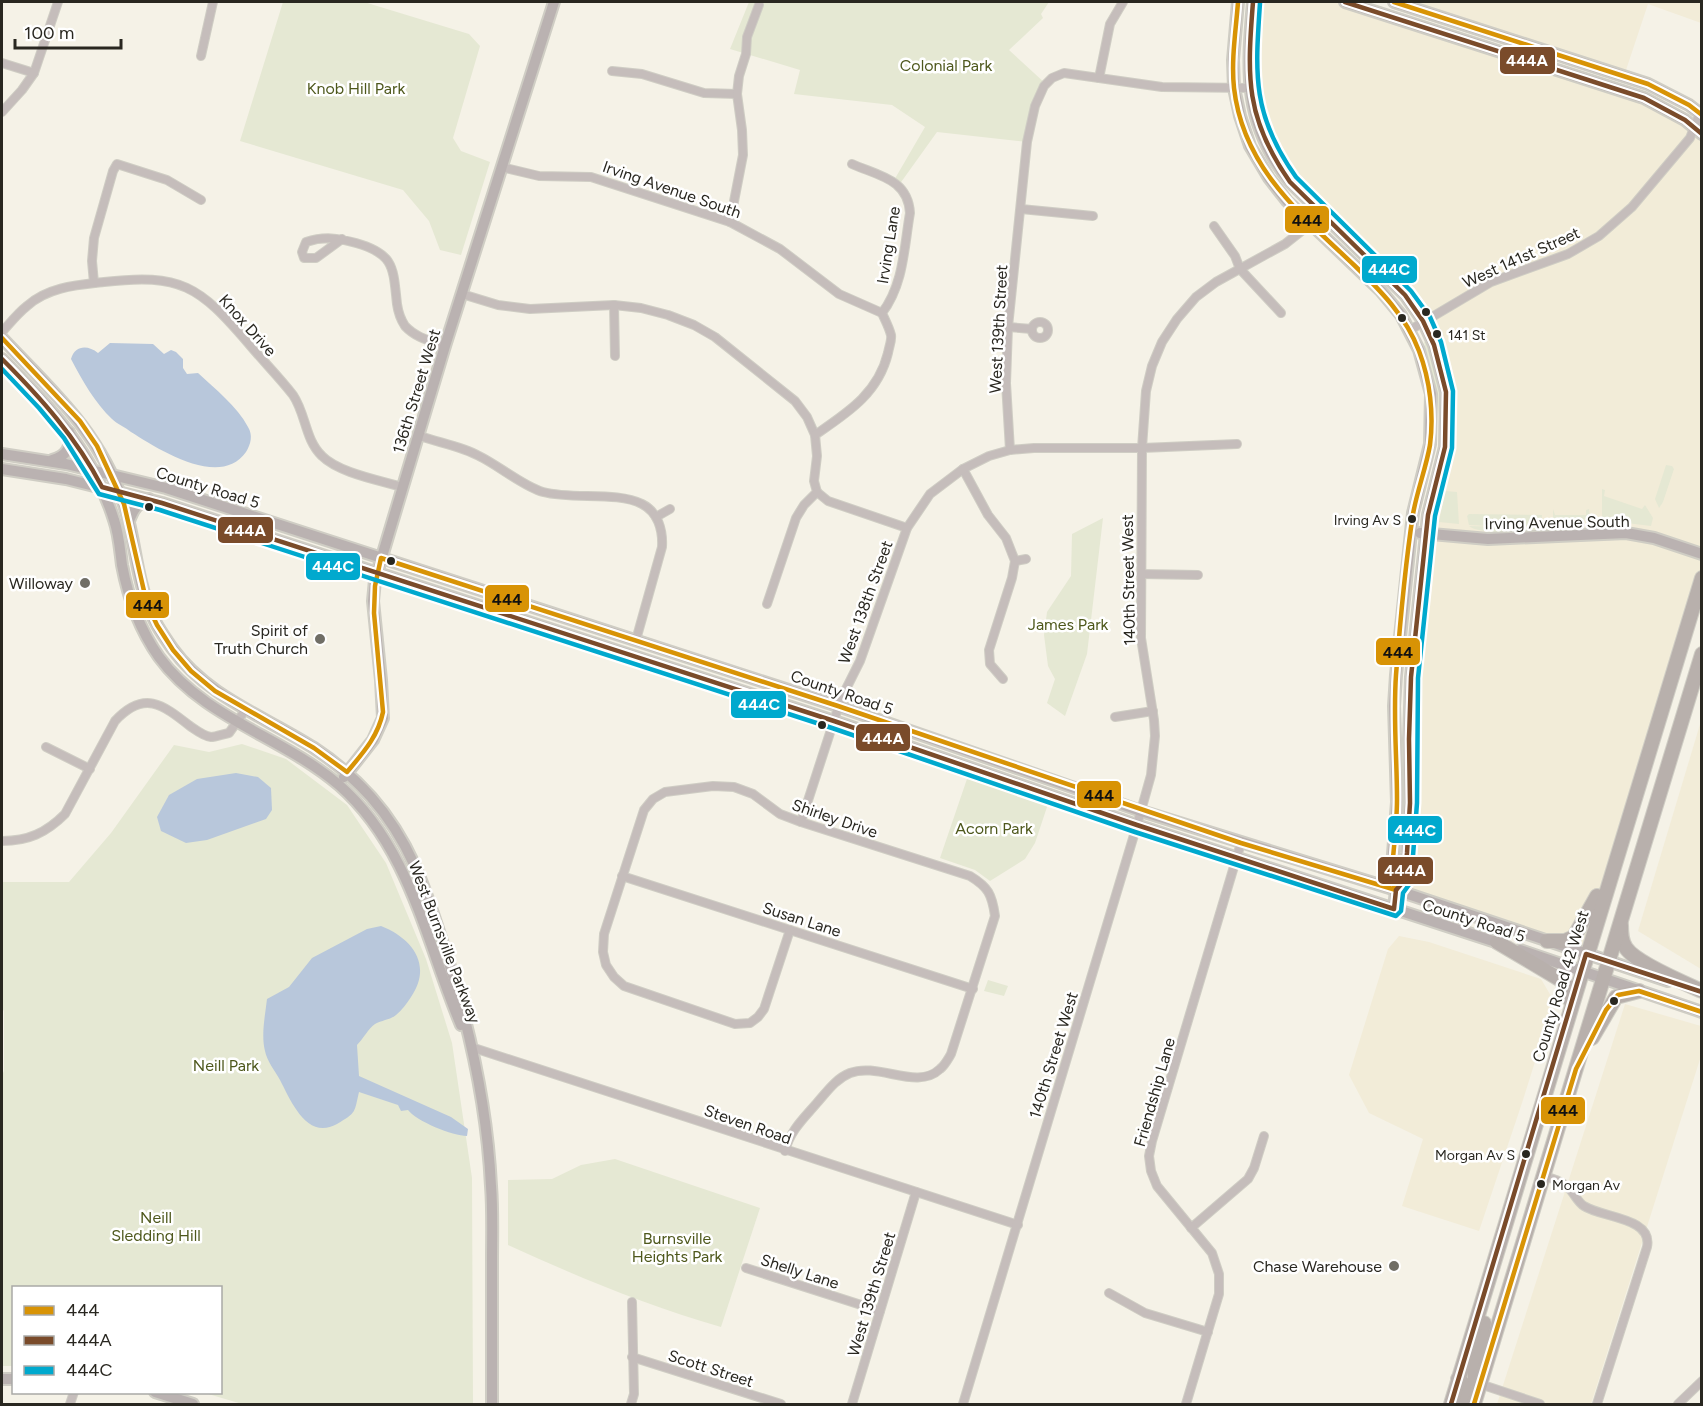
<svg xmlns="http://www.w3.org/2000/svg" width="1703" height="1406" font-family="Figtree,sans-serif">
	<rect width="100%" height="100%" fill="#f5f2e7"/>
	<!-- built -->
	<g fill="#f2ecd8">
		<polygon points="1253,2 1345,2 1644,98 1701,134 1701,578 1586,954 1396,890 1404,881 1409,739 1428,515 1447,432 1423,321 1300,192 1264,140 1248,60"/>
		<polygon points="1394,2 1701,2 1701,23 1648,4 1624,76"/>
		<polygon points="1701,721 1701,969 1638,931"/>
		<polygon points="1399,936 1429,942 1541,979 1554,1001 1522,1103 1479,1231 1402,1206 1423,1139 1369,1113 1349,1075 1388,949"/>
		<polygon points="1625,1004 1701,1026 1701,1056 1591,1404 1497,1404"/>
	</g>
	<!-- green -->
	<g fill="#e5e8d3">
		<polygon points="283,2 364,2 469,34 480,46 453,138 461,151 490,162 461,255 440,250 429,221 403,190 240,141"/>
		<polygon points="749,2 1049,2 1041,14 1043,18 1009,50 1046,84 1027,142 937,132 899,185 893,182 925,127 892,105 794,94 800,70 730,49"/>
		<path d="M 1434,325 C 1442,336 1447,350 1450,363 C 1464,419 1452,453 1440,506 L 1435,505 C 1439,487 1446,469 1449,451 C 1456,410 1451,369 1434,331 Z"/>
		<polygon points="1427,341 1440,384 1442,414 1439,415 1433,377 1424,342"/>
		<polygon points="1666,465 1672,466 1674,469 1663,502 1659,508 1655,499"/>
		<polygon points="1602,489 1605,490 1604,496 1642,509 1645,505 1653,518 1651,526 1602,520"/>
		<polygon points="1445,491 1457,492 1459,524 1439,522"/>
		<polygon points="1553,509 1555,515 1586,515 1586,510 1589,509 1590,519 1553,524"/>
		<polygon points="1469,514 1542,515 1541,525 1506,527 1469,525 1467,516"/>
		<polygon points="1103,518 1087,654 1065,716 1047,703 1055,679 1048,666 1044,635 1047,612 1071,576 1072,534"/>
		<path d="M 1469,526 L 1541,528 C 1533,535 1477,534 1469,526 Z"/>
		<polygon points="242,744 286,759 347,805 386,863 426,959 452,1043 472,1178 473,1404 242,1404 205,1393 220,1392 220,1288 14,1288 13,1366 2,1366 2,1075 4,1071 4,1011 2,1008 2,882 69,882 111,833 174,745 209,752"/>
		<polygon points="968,776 1049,801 1035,843 1025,859 990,881 975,870 940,858"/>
		<polygon points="988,980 1008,986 1004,996 984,991"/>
		<path d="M 615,1159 L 760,1208 L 721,1327 C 648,1306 578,1277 508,1245 L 508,1180 L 552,1179 L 581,1165 Z"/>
	</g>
	<!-- water -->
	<g fill="#b8c7db">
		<path d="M 110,343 L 153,344 L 164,354 L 171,350 L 176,352 L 183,359 L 183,368 L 187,374 L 198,373 C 215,389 237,406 248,427 C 253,435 251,444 246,452 C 220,489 158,449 131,432 C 125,427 117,424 112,419 C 95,403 82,380 71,359 C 75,345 88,345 98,353 Z"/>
		<polygon points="236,773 258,777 271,788 272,810 266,819 207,840 186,843 161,831 157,817 169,795 197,779"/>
		<path d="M 381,926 C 412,938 433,965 411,997 C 407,1003 402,1010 396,1015 C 390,1020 382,1020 375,1024 C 368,1029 363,1039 357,1045 L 359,1076 L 451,1117 L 468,1129 L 467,1136 C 453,1136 416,1121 408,1110 L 401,1111 L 398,1105 L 359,1092 C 354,1113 357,1112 337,1124 C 307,1141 291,1101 280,1080 C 275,1071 267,1061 265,1051 C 261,1035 265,1016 267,999 L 289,987 L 312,958 L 367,929 Z"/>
	</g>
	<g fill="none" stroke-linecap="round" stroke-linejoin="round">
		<defs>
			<g id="street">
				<polyline points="201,56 213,2"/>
				<polyline points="2,63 34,73"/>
				<polyline points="612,71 642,74 704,93 737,94"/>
				<polyline points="1099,78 1110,24 1123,2"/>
				<polyline points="2,112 22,90 34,73 58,2"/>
				<polyline points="501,167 539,176 591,177 730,222 780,249 839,294 882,313"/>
				<polyline points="1021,209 1093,216"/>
				<polyline points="730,222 743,155 742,130 737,94 739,76 746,54 747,37 759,5"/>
				<polyline points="1214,226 1235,256 1240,269 1281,313"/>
				<path d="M 342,239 L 316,258 L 304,258 L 302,252 L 306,242 C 324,236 338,238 356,243 C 395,254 393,268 397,304 C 398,311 401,320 405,326 C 416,338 431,341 445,346"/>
				<polyline points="94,283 92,261 94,238 113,171 117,164 167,180 201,200"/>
				<polyline points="462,294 498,305 530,309 614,305 641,308 668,315 694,325 715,337 795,401 807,417 815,435 817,456 814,481 817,492 804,505 796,518 767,604"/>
				<polyline points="614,305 615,356"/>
				<circle cx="1040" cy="330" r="8"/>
				<polyline points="1008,327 1032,329"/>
				<polyline points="1410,330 1491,282 1568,254 1599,236 1632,207 1690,138 1700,113"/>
				<path d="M 2,332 C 10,323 18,313 27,306 C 48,287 77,285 104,282 C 181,273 199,286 248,343 C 263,361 279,377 293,395 C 306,414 305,440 322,456 C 339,473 379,480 402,487"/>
				<path d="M 419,433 L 423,437 C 441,443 463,447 479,456 C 498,465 524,487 543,492 C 573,500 617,491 642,504 C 658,512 663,530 662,547 L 636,640"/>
				<path d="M 815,435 C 847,413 878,394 888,353 C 889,347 892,340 891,335 C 889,327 885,320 882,313 C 904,284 904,247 910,213 C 908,179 879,176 852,164"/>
				<polyline points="1010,450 1006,383 1008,327 1027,142 1035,106 1044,86 1052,78 1064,73 1162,87 1250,88"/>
				<polyline points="963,469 988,515 1006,538 1015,561 1012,578 989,650 990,664 1003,679"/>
				<polyline points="817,492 828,501 907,528"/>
				<polyline points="656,517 670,509"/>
				<polyline points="1015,561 1026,559"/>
				<polyline points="1141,574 1198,575"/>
				<polyline points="1115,717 1153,711"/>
				<polyline points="46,747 90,769"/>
				<polyline points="801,822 841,699 860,661 907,528 930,494 963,469 989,456 1010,450 1034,448 1142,448 1237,444"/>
				<path d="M 2,841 C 28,841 46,833 65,814 L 115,721 C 144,690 162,704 190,726 C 196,730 203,736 211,737 C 216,737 223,734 229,733 L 246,709"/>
				<polyline points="622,876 973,989"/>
				<polyline points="471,1047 1018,1225"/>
				<path d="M 785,1151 C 790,1131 803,1119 816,1104 C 826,1093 835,1079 850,1073 C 879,1062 917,1091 940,1069 C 945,1065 948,1059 951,1054 L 995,916 C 992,894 988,887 970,876 L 801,822 L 780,814 L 753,794 L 734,787 L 713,786 L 665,792 L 653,799 L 644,810 L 604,934 L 603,952 L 606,965 L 614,977 L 624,986 L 735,1024 L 750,1023 L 758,1017 L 764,1009 L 790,930"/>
				<path d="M 1544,1176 C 1554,1179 1565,1182 1572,1192 C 1576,1197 1579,1203 1584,1206 C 1602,1218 1653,1217 1647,1247 L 1597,1404"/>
				<polyline points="1191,1228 1248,1179 1254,1168 1264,1136"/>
				<polyline points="746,1268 880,1311"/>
				<polyline points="1109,1293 1145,1313 1208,1332"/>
				<polyline points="632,1357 781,1404"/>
				<polyline points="1480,1384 1540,1404"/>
				<polyline points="70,1404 74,1392"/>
				<polyline points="631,1404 634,1394 632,1302"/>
				<polyline points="852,1404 916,1192"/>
				<polyline points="963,1404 1137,825 1151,775 1155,736 1154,720 1141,638 1142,448 1146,391 1152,366 1162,342 1177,319 1196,297 1216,282 1285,244 1323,214"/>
				<polyline points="1186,1404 1219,1294 1219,1274 1212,1253 1157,1186 1151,1171 1149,1156 1152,1141 1241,843"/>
				<polyline points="1678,1404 1702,1381"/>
			</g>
			<g id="secondary">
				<polyline points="1238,2 1233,60 1234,88 1240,116 1250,146 1269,178 1287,201 1381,291 1401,315 1419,350 1431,394 1430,444 1413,513 1396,675 1394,706 1397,802 1391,880 1396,890"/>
				<path d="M 1253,2 C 1247,72 1243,123 1290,182 L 1405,295 L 1423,321 L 1434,345 L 1446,392 L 1445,447 L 1428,515 L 1411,677 L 1409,739 L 1410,803 L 1407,853 L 1404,881 L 1396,890 L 1394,909"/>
				<polyline points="1345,2 1644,98 1685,120 1702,134"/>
				<polyline points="1394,2 1648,84 1689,105 1702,115"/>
				<path d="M 2,338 C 52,391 98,430 123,502 C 135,535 135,572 148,605 C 153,621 163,635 172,648 C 207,697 266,717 314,748 C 335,762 354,778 371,797 C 409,840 425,887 442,941 C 468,1020 487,1103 491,1186 C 493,1211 492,1236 492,1261 C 492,1309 492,1357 492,1404"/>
				<path d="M 2,359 C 52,410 92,450 114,520 C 119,534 120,550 122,565 C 128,597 140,630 159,657 C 203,718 283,737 339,785 C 410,847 426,942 461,1025"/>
				<polyline points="2,454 66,464 166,488 838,706 1141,811 1396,890 1668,981"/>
				<path d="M 52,460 C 67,456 72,447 69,432"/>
				<polyline points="2,469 66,479 162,503 834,721 1137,825 1502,944"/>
				<path d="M 129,521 C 133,510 137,503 149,499"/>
				<polyline points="1420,533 1488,539 1626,533 1654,538 1702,554"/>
				<polyline points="344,777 373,740 383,718 381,680 373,601 375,580 445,346 554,2"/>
				<polyline points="1520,950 1702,1012"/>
				<polyline points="2,1379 14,1379"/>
				<polyline points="155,1392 193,1404"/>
			</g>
			<g id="highway">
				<path d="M 1621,925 C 1621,933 1621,941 1626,948 C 1636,963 1684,983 1702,991"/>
				<polyline points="1547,941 1565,941 1574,937 1597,896"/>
				<polyline points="1497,942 1561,980 1567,986 1571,1002"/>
				<polyline points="1592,1038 1616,997 1639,991"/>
				<path d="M 1458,1379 C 1468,1385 1466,1394 1464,1404"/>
				<polyline points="1480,1384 1475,1380 1474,1367 1484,1323"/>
				<polyline points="1451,1404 1702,578"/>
				<polyline points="1474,1404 1702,654"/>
			</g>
		</defs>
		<!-- street casing -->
		<use href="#street" stroke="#cfcdc4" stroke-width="10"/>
		<!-- secondary casing -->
		<use href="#secondary" stroke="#cfcdc4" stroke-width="14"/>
		<!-- highway casing -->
		<use href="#highway" stroke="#cfcdc4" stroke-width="16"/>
		<!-- street -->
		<use href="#street" stroke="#c5bdbb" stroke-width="8"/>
		<!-- secondary -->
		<use href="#secondary" stroke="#bab2b1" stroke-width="10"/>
		<!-- highway -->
		<use href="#highway" stroke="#b8b0ac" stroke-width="14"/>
		<defs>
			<g id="bus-1">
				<path d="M 1238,2 C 1236,30 1231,59 1234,88 C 1243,167 1299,213 1354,265 C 1380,290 1406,316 1419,351 C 1430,380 1434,414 1430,445 C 1426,468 1417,491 1413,514 C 1405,566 1400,623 1396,675 C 1393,717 1397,758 1397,799 C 1397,826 1393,853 1391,880 L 1396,890"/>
				<polyline points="1394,2 1648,84 1689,105 1702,115"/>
				<path d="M 2,338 L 80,421 L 97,446 L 124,504 L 147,604 L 157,625 L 173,650 L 191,671 L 215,691 L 314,748 L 347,772 C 362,754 378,737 383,712 L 374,613 L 375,586 L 381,558 L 838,706 L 1241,843 L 1396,890"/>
				<polyline points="1474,1404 1576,1069 1606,1010 1618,995 1639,991 1702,1012"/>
			</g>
			<g id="bus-2">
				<polyline points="1345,2 1644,98 1685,120 1702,134"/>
				<path d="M 2,359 C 41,398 76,437 102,487 L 162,503 L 834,721 L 1137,825 L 1394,909 L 1396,890 L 1404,881 L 1407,853 L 1410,803 L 1409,739 L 1411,677 L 1428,515 L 1445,447 L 1446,392 L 1434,345 L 1423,321 L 1405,295 L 1290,182 C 1245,118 1247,77 1253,2"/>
				<polyline points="1451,1404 1586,954 1702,992"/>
			</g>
			<path id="bus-3" d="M 2,369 L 39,408 L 64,438 L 99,494 L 160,510 L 832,728 L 1135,832 L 1396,916 L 1401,911 L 1403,893 L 1411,882 L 1417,803 L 1418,678 L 1435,516 L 1452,448 L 1453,391 L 1441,342 L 1430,317 L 1411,291 L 1296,177 C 1252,115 1255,75 1260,3"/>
		</defs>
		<!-- bus-1 casing -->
		<use href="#bus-1" stroke="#fff" stroke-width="9"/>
		<!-- bus-2 casing -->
		<use href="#bus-2" stroke="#fff" stroke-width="9"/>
		<!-- bus-3 casing -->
		<use href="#bus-3" stroke="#fff" stroke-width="9"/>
		<!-- bus-1 -->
		<use href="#bus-1" stroke="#d89305" stroke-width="4.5"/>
		<!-- bus-2 -->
		<use href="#bus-2" stroke="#7a4b2a" stroke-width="4.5"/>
		<!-- bus-3 -->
		<use href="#bus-3" stroke="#00a9ce" stroke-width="4.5"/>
	</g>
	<!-- markers -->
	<g fill="#292720" stroke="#fff" stroke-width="2">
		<circle cx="1426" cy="312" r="5"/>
		<circle cx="1402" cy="318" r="5"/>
		<circle cx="1437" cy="334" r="5"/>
		<circle cx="149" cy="507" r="5"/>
		<circle cx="1412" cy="519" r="5"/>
		<circle cx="391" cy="561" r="5"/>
		<circle cx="822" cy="725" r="5"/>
		<circle cx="1614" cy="1001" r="5"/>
		<circle cx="1526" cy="1154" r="5"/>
		<circle cx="1541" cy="1184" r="5"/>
	</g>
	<g fill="#706e66" stroke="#fff" stroke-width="2">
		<circle cx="85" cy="583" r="6"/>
		<circle cx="320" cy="639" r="6"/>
		<circle cx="1394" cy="1266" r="6"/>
	</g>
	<g text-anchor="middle" stroke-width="5" stroke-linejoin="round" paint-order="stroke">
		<!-- bus labels -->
		<g font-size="14" fill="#292720" stroke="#fff" text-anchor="start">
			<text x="1448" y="340">141 St</text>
			<text x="1401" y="525" text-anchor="end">Irving Av S</text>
			<text x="1515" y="1160" text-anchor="end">Morgan Av S</text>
			<text x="1552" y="1190">Morgan Av</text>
		</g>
		<!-- park labels -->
		<g font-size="16" fill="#4e581c" stroke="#fff">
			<text x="946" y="71">Colonial Park</text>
			<text x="356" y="94">Knob Hill Park</text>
			<text x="1068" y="630">James Park</text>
			<text x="994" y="834">Acorn Park</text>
			<text x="226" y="1071">Neill Park</text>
			<text x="156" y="1223">Neill<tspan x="156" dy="18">Sledding Hill</tspan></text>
			<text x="677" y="1244">Burnsville<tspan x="677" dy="18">Heights Park</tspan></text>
		</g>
		<!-- street labels -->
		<g font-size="16" fill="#292720" stroke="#fff">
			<text transform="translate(672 189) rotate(19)" y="6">Irving Avenue South</text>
			<text transform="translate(888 245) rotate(-81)" y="6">Irving Lane</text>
			<text transform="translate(1521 257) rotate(-24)" y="6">West 141st Street</text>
			<text transform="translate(248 325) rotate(48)" y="6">Knox Drive</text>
			<text transform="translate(998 329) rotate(-87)" y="6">West 139th Street</text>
			<text transform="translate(416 391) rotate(-73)" y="6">136th Street West</text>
			<text transform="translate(208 487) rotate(17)" y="6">County Road 5</text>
			<text transform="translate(1557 522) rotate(-1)" y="6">Irving Avenue South</text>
			<text transform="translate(1128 580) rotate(-91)" y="6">140th Street West</text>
			<text transform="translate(865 602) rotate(-70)" y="6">West 138th Street</text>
			<text transform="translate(842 692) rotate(19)" y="6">County Road 5</text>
			<text transform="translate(835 818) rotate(19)" y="6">Shirley Drive</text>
			<text transform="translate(802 919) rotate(18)" y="6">Susan Lane</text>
			<text transform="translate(1474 920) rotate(18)" y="6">County Road 5</text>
			<text transform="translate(445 942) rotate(69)" y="6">West Burnsville Parkway</text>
			<text transform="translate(1560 986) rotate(-73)" y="6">County Road 42 West</text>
			<text transform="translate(1053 1055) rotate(-73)" y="6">140th Street West</text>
			<text transform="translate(1154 1092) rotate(-74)" y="6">Friendship Lane</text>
			<text transform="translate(748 1124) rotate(19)" y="6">Steven Road</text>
			<text transform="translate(800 1271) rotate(18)" y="6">Shelly Lane</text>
			<text transform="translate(871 1294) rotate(-73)" y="6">West 139th Street</text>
			<text transform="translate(711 1368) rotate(18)" y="6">Scott Street</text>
		</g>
		<!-- poi labels -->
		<g font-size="16" fill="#292720" stroke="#fff" text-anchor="end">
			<text x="73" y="589">Willoway</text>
			<text x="308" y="636">Spirit of<tspan x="308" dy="18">Truth Church</tspan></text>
			<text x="1382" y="1272">Chase Warehouse</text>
		</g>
	</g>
	<g stroke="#fff" stroke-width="2">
		<rect x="1499" y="46" width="57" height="29" rx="6" fill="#7a4b2a"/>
		<rect x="1284" y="205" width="46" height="29" rx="6" fill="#d89305"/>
		<rect x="1361" y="255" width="57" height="29" rx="6" fill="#00a9ce"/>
		<rect x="217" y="516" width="57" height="28" rx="6" fill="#7a4b2a"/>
		<rect x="305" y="552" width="56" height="29" rx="6" fill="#00a9ce"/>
		<rect x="484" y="584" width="46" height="29" rx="6" fill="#d89305"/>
		<rect x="125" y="591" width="45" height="28" rx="6" fill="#d89305"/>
		<rect x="1375" y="637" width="46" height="29" rx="6" fill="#d89305"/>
		<rect x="730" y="690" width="57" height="29" rx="6" fill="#00a9ce"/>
		<rect x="855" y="723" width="56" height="29" rx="6" fill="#7a4b2a"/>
		<rect x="1076" y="780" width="46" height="29" rx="6" fill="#d89305"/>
		<rect x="1387" y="815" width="56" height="29" rx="6" fill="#00a9ce"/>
		<rect x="1377" y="856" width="57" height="29" rx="6" fill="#7a4b2a"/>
		<rect x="1540" y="1096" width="46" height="29" rx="6" fill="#d89305"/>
	</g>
	<g font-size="16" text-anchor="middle" font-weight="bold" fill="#fff">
		<text x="1527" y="66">444A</text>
		<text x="1389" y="275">444C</text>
		<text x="245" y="536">444A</text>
		<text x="333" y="572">444C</text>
		<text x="759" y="710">444C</text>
		<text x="883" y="744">444A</text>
		<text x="1415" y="836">444C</text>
		<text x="1405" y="876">444A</text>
	</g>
	<g font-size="16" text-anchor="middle" font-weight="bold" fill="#111">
		<text x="1307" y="226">444</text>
		<text x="507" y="605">444</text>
		<text x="148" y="611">444</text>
		<text x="1398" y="658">444</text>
		<text x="1099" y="801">444</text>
		<text x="1563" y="1116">444</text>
	</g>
	<!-- border -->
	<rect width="1703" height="1406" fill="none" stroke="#292720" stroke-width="6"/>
	<!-- legend -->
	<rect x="12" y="1286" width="210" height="108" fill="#ffffff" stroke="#a9a9a6" stroke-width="1.5"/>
	<rect x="24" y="1306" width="30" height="9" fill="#d89305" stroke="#a9a9a6" stroke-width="1.5"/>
	<text x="66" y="1316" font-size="18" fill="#292720">444</text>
	<rect x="24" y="1336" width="30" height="9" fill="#7a4b2a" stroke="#a9a9a6" stroke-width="1.5"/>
	<text x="66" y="1346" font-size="18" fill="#292720">444A</text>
	<rect x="24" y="1366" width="30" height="9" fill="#00a9ce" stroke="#a9a9a6" stroke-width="1.5"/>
	<text x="66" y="1376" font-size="18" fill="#292720">444C</text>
	<!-- scale -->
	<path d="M15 39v9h106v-9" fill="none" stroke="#292720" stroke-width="3"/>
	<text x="24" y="39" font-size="18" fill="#292720" stroke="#ffffff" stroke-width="4.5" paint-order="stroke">100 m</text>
</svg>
